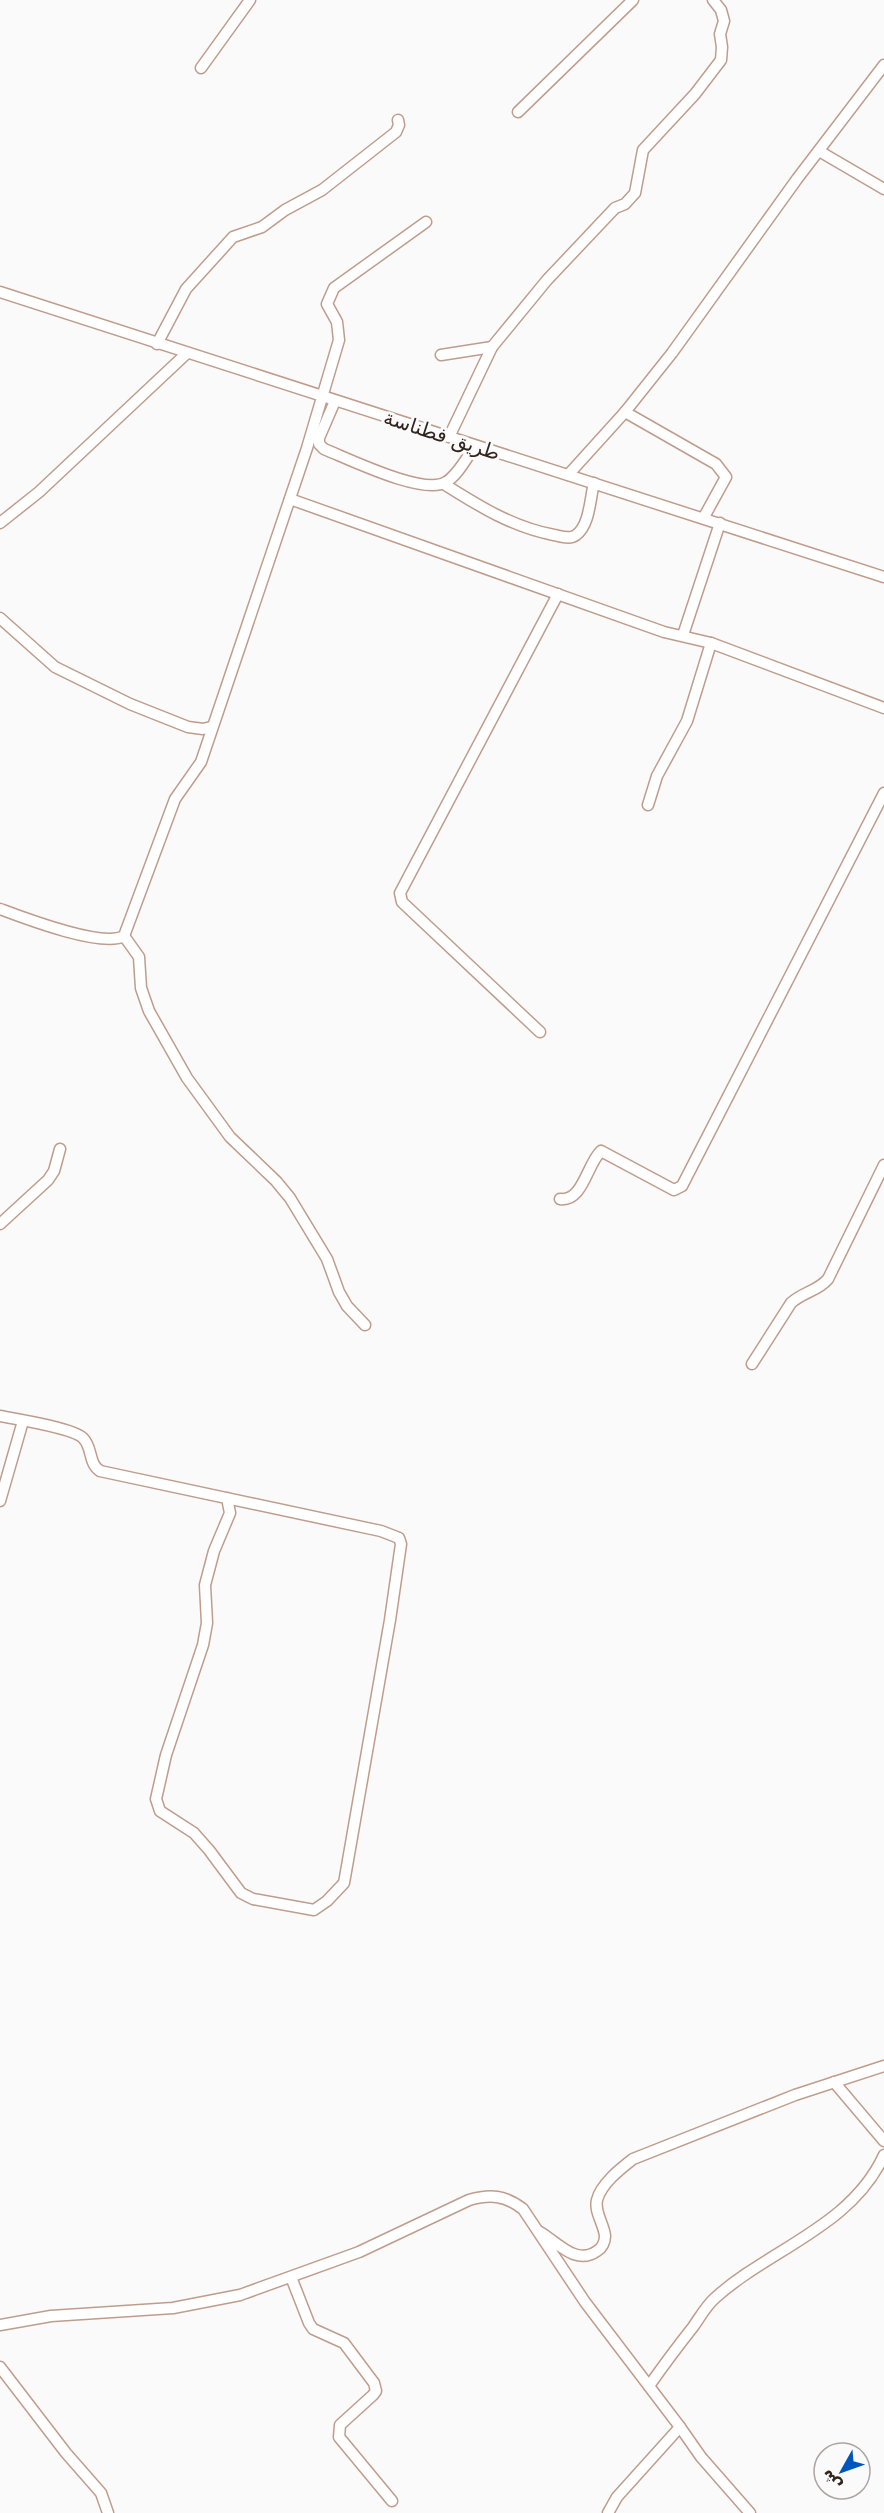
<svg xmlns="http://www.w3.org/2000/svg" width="884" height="2513" font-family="'DejaVu Sans','Noto Naskh Arabic',sans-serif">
	<rect width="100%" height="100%" fill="#fafafa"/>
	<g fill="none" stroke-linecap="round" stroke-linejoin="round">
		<defs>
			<g id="minor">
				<polyline points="201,68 250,0"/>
				<polyline points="518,112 633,0"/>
				<polyline points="819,151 884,189"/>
				<polyline points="0,292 884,577"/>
				<polyline points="157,344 186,289 233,237 262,227 285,210 322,190 396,132 399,125 398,120"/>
				<polyline points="441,355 492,347"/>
				<path d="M 335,401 L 319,438 L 319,444 L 324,449 C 349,459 424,496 446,482 C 458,475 467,457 475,446"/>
				<polyline points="625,412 716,464 726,477 704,517"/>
				<polyline points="449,437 492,347 547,280 615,208 625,204 635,193 643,150 695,94 721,60 722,47 720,34 724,21 721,10 713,0"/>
				<polyline points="568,475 625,412 672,353 797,179 884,65"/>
				<path d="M 444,484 C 479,506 512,527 554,535 C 560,536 570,540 576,535 C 590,525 590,498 594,483"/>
				<polyline points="290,499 664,632 711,643 884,708"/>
				<polyline points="0,523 39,492 186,354"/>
				<polyline points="0,618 55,667 130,704 188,727 203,729 211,727"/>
				<polyline points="683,635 720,523"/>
				<polyline points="648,805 657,776 687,721 711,643"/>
				<path d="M 0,909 C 24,918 102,948 124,936 L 175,799 L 201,762 L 307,448 L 339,340 L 337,322 L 327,304 L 334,288 L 426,222"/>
				<polyline points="124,936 139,957 141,988 149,1011 187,1078 230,1137 276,1181 290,1198 327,1259 339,1292 347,1306 365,1325"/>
				<polyline points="540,1032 402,902 400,893 558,594"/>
				<path d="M 560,1199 C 583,1202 587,1164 601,1151 L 674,1190 L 682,1186 L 884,793"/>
				<polyline points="0,1224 48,1180 54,1171 60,1149"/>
				<path d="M 752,1364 L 791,1303 C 803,1292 818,1291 828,1279 L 884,1165"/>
				<path d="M 0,1416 C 16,1419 73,1428 83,1438 C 93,1448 88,1463 100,1471 L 381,1531 L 399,1538 L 401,1544 L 390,1620 L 344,1883 L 327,1901 L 314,1910 L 253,1899 L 241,1893 L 209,1850 L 194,1833 L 160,1811 L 156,1799 L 166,1755 L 203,1645 L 207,1623 L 205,1585 L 214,1551 L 230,1513 L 227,1498"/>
				<polyline points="0,1501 23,1421"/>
				<polyline points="834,2082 884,2141"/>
				<path d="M 540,2232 C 557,2242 576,2266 597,2251 C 602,2248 605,2242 605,2236 C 604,2224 594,2212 597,2200 C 601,2184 620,2169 633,2159 L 795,2095 L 884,2066"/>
				<polyline points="291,2277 309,2323 313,2329 344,2343 374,2383 376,2391 373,2395 340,2425 339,2437 392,2501"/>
				<path d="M 0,2325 L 51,2316 L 173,2308 L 240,2295 L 359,2252 L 469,2200 C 490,2194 505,2195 523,2209 L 585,2302 L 680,2427 L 617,2497 L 608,2513"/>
				<polyline points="0,2367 66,2453 101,2493 108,2513"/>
				<path d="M 649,2386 C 663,2366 678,2346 693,2327 C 700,2317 706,2306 715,2298 C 769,2249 851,2227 884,2155"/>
				<polyline points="680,2427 701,2457 750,2513"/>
			</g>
		</defs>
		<!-- minor casing -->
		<use href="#minor" stroke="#bf9d8c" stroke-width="13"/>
		<!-- minor -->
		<use href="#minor" stroke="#fff" stroke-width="10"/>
	</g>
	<g text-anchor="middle" stroke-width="6" stroke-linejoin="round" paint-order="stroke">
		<!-- street labels -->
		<g font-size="20" fill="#32251e" stroke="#fafafa">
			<text transform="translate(442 435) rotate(18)" y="7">طريق فطناسة</text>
		</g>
	</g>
	<!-- north arrow -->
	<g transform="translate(842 2471) rotate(230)"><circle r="28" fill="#fafafa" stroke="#aaa5a2" stroke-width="1.5"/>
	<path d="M0-4.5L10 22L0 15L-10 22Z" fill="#0056bf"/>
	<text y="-9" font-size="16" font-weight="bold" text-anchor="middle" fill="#32251e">ش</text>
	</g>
</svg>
